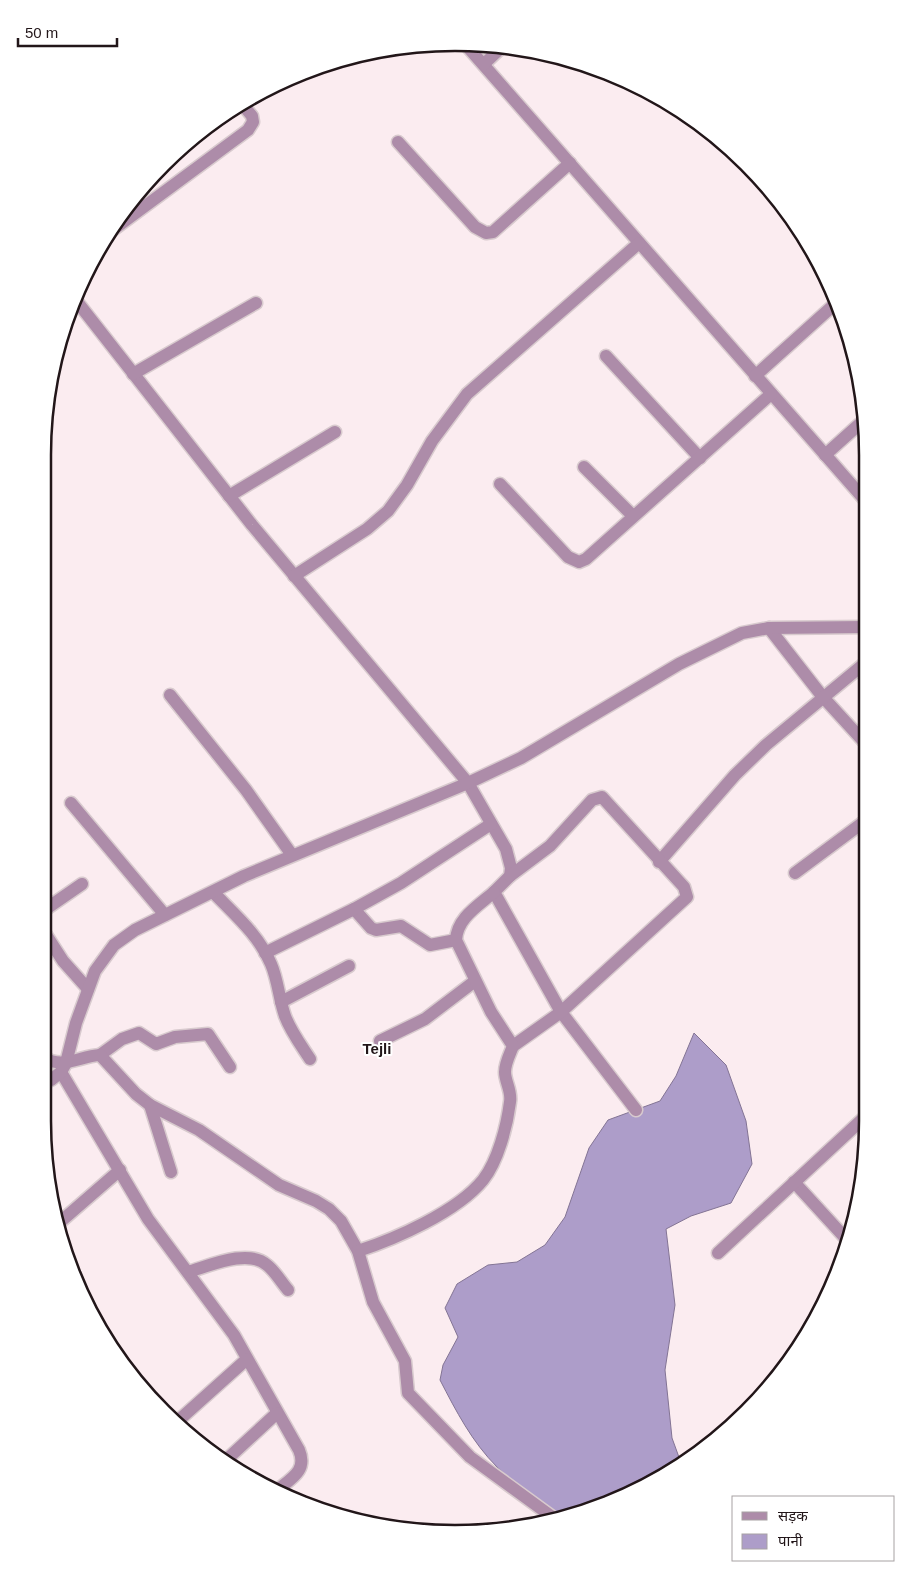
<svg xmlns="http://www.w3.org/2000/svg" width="910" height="1576" font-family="Helvetica,'Noto Sans Devanagari',sans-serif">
	<rect width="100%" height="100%" fill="#fbecf0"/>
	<!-- water -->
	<path fill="#ad9dc9" stroke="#837494" d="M 694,1033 L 726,1065 L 746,1121 L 752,1164 L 731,1203 L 691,1216 L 666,1229 L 675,1305 L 665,1370 L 672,1438 L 680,1460 L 613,1502 L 558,1515 C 538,1499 515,1485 497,1467 C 472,1442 456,1411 440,1380 L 443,1365 L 458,1337 L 445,1308 L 457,1284 L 488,1265 L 517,1262 L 545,1245 L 565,1217 L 589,1148 L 608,1120 L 660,1101 L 676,1076 Z"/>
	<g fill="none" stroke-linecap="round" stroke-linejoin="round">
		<defs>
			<g id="minor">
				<polyline points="466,45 864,499"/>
				<polyline points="484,64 503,46"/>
				<polyline points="398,142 475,227 486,233 493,232 570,163"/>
				<polyline points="110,232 248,130 253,122 252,116 242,104"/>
				<polyline points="75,299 252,525 468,783 506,849 511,868 510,876 494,892 561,1012 636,1110"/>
				<polyline points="606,356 700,458"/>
				<polyline points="133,374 256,303"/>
				<polyline points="755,376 836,303"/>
				<polyline points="825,455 864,420"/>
				<polyline points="584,467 633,516"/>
				<polyline points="500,484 568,557 579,562 586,559 771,394"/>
				<polyline points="229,496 335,432"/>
				<polyline points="294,576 367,529 388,511 407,485 432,441 467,394 639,243"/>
				<polyline points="769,628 822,696 865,743"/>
				<polyline points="170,695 246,790 292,855"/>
				<polyline points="71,803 165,915"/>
				<polyline points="659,862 735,775 766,745 865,663"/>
				<polyline points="795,873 865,821"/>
				<polyline points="510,876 550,846 592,800 602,797 684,887 687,897 561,1012 513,1046"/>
				<path d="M 213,892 C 234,914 259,935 271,964 C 278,980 279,999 285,1016 C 291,1032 301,1045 310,1059"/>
				<polyline points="354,909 371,928 376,930 401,926 430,945 456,940"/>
				<polyline points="43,911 82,884"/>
				<polyline points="43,930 63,961 88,989"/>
				<polyline points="265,953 354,909 401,883 491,824"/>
				<polyline points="281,1002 349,966"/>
				<polyline points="380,1041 425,1019 475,981"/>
				<polyline points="100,1055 122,1039 139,1033 156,1044 175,1037 208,1034 230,1067"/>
				<path d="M 43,1057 C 63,1070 79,1056 100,1055 L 136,1094 L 150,1105 L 199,1130 L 279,1185 L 316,1201 L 329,1209 L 341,1221 L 358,1251 L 373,1302 L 405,1361 L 408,1393 L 470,1457 L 551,1516"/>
				<path d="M 61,1072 L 148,1219 L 234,1335 L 299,1450 C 307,1469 294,1477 280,1488"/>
				<polyline points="43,1082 51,1080 61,1072 66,1063 76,1023 95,971 114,945 135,930 244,876 468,783 521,758 679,664 742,633 769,628 865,627"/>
				<polyline points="150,1105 171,1172"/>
				<polyline points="794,1182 848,1241"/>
				<polyline points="59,1223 120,1170"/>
				<path d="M 358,1251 C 395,1239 457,1212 483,1180 C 498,1161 507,1126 510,1102 C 512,1091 505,1082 505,1072 C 505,1063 510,1054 513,1046 L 491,1012 L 456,940 C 457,918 478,906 494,892"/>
				<polyline points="718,1253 867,1115"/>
				<path d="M 188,1272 C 209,1266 248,1248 267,1265 C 275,1271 281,1282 288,1290"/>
				<polyline points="179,1420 247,1359"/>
				<polyline points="224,1462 277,1413"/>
			</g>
		</defs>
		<!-- minor casing -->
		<use href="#minor" stroke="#d8cace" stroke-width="15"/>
		<!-- minor -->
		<use href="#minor" stroke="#ad8ca9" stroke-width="12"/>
	</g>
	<g text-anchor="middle" stroke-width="4" stroke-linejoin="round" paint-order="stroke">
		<!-- quarter labels -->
		<g font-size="15" font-weight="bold" fill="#221619" stroke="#fff">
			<text x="377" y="1054">Tejli</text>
		</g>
	</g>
	<!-- crop -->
	<path d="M0 0H910V1576H0ZM455 51H455A404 404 0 0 1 859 455V1121A404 404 0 0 1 455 1525H455A404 404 0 0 1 51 1121V455A404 404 0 0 1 455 51Z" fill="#fff" fill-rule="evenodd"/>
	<path fill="none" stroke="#221619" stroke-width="2.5" d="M455 51H455A404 404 0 0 1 859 455V1121A404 404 0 0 1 455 1525H455A404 404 0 0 1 51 1121V455A404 404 0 0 1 455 51Z"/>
	<!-- legend -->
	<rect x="732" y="1496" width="162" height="65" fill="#ffffff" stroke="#a7a2a3"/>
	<rect x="742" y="1512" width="25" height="8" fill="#ad8ca9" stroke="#a7a2a3"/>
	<text x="778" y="1521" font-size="15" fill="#221619">सड़क</text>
	<rect x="742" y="1534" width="25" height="15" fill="#ad9dc9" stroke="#a7a2a3"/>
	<text x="778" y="1546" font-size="15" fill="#221619">पानी</text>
	<!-- scale -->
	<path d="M18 38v8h99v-8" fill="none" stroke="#221619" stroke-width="2.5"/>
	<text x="25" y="38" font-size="15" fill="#221619" stroke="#ffffff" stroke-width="4" paint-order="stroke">50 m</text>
</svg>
